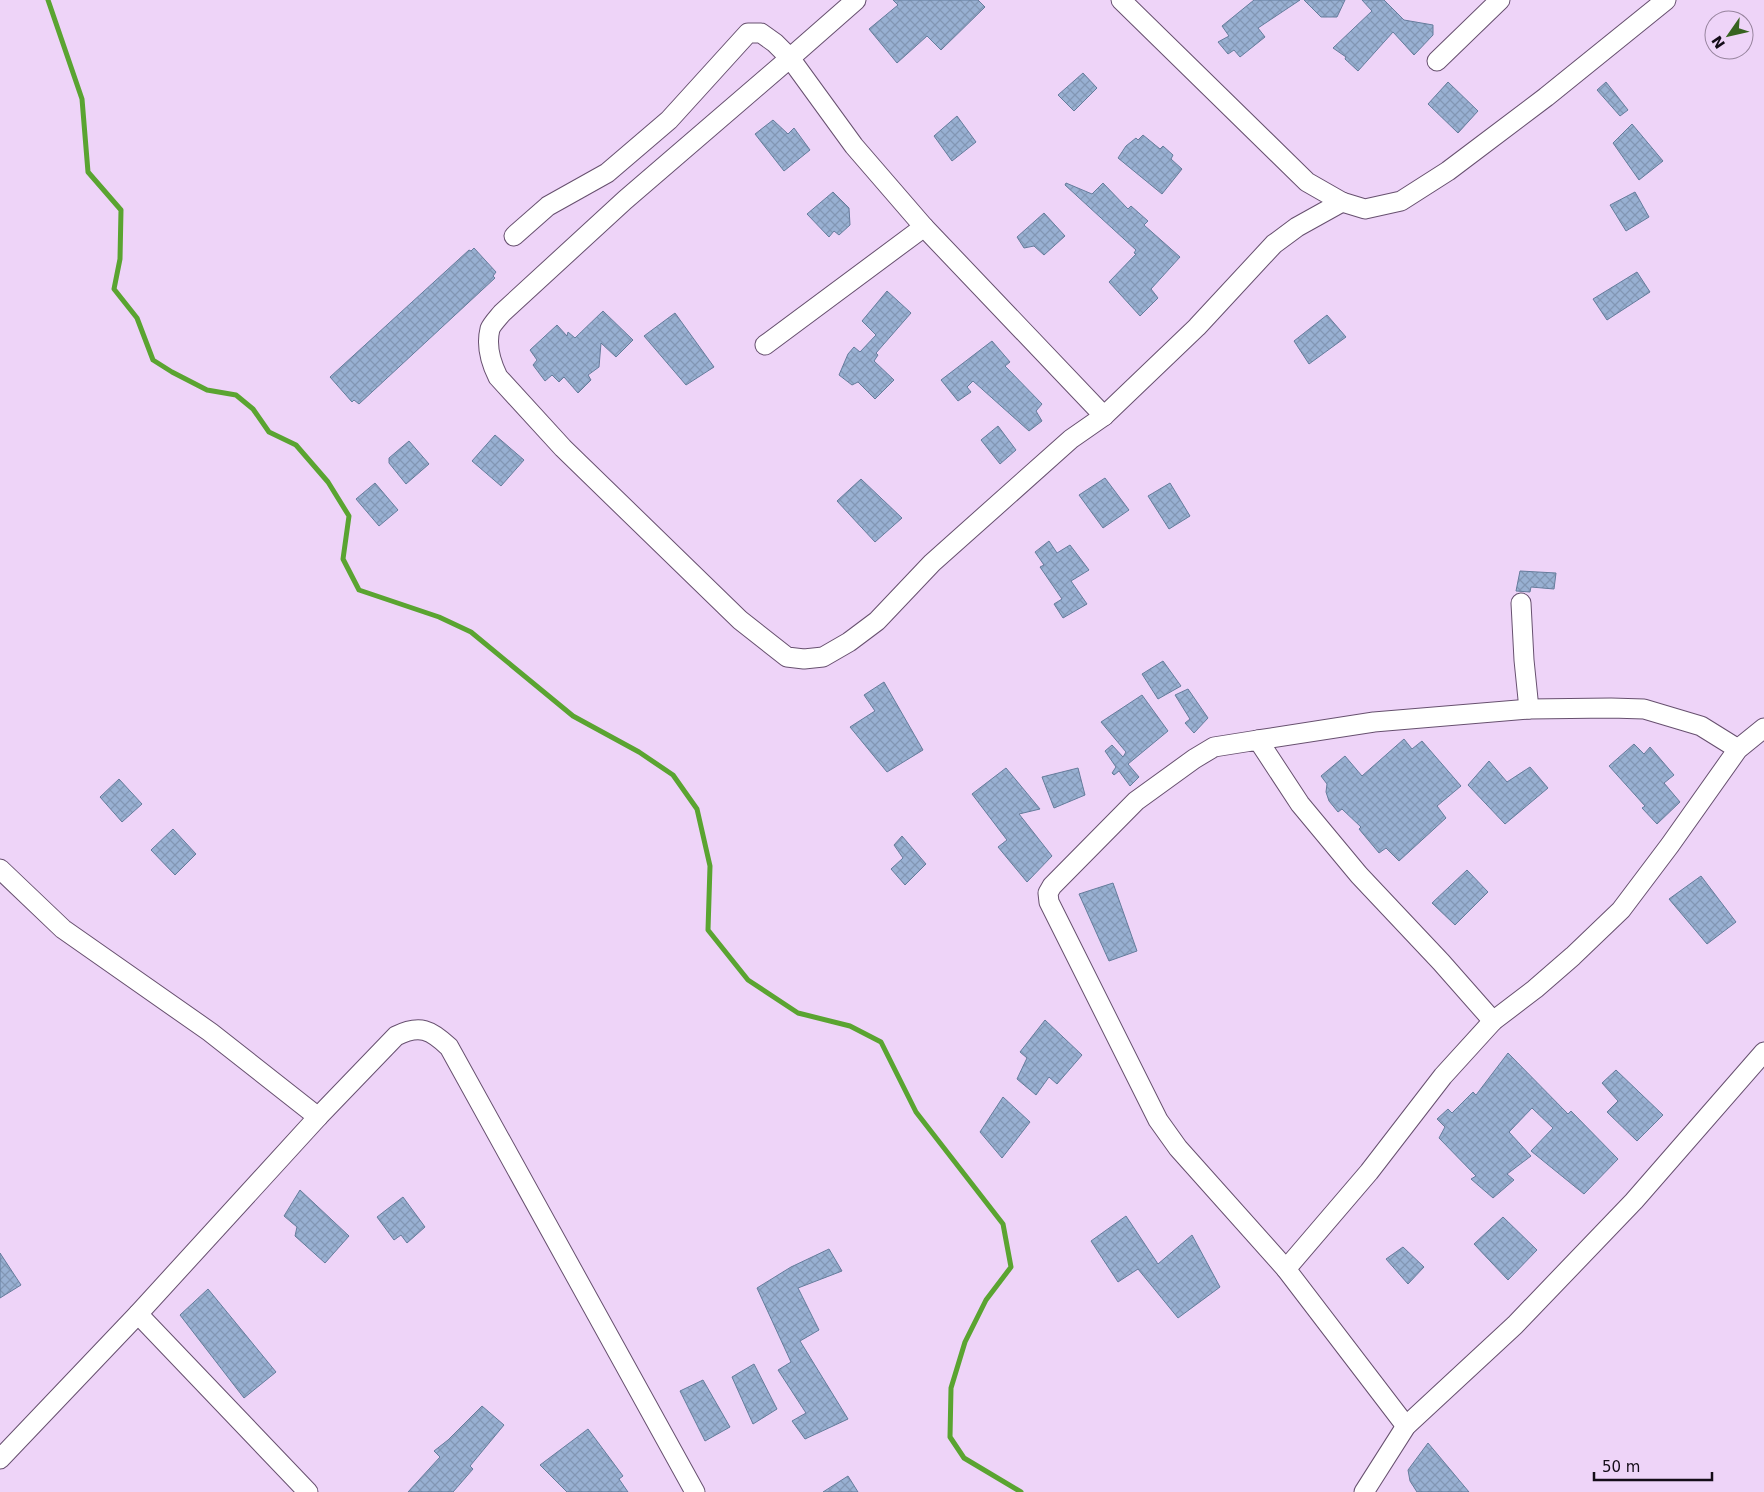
<svg xmlns="http://www.w3.org/2000/svg" width="1764" height="1492" font-family="'DejaVu Sans',sans-serif">
	<defs>
		<pattern id="building-cross-hatch" width="8" height="8" patternUnits="userSpaceOnUse" patternTransform="scale(1.25)"><rect width="8" height="8" fill="#98b0d2"/><path d="M0 0l8 8M0 8l8-8" fill="none" stroke="#8296b4"/></pattern>
	</defs>
	<rect width="100%" height="100%" fill="#eed4f8"/>
	<g fill="none" stroke-linecap="round" stroke-linejoin="round">
		<!-- stream -->
		<polyline stroke="#5aa431" stroke-width="5" points="48,0 82,99 88,172 121,210 120,259 114,289 137,318 153,360 172,372 207,390 236,395 253,409 269,432 296,445 328,482 349,516 343,559 359,590 439,617 471,632 573,716 639,752 673,775 697,809 710,866 708,930 748,980 798,1013 850,1026 881,1042 916,1112 1003,1224 1011,1267 986,1300 965,1342 951,1388 950,1437 964,1458 1021,1492"/>
	</g>
	<!-- building -->
	<g fill="url(#building-cross-hatch)" stroke="#657c9c">
		<polygon points="893,0 978,0 985,7 941,50 927,36 897,63 869,29 898,5"/>
		<polygon points="1254,0 1300,0 1258,28 1265,37 1240,57 1234,50 1228,54 1218,42 1229,36 1222,26"/>
		<polygon points="1304,0 1345,0 1337,17 1321,17"/>
		<polygon points="1362,0 1384,0 1404,20 1433,25 1433,35 1414,55 1393,32 1358,71 1345,59 1346,57 1333,48 1372,11"/>
		<polygon points="1083,73 1097,88 1074,111 1058,95"/>
		<polygon points="1448,82 1478,111 1458,133 1428,104"/>
		<polygon points="1606,82 1628,110 1620,116 1597,90"/>
		<polygon points="957,116 976,142 952,161 934,136"/>
		<polygon points="773,120 788,134 794,128 810,150 784,171 755,134"/>
		<polygon points="1632,124 1663,161 1639,180 1613,143"/>
		<polygon points="1143,135 1160,149 1163,146 1173,155 1171,159 1182,169 1162,194 1118,158 1126,146 1136,138 1138,140"/>
		<polygon points="1066,183 1092,194 1103,183 1128,209 1131,206 1148,221 1144,225 1180,257 1151,289 1158,298 1140,316 1109,282 1136,254 1134,253 1136,250 1065,185"/>
		<polygon points="833,192 849,208 850,225 839,235 834,231 829,237 807,214"/>
		<polygon points="1635,192 1649,217 1626,231 1610,205"/>
		<polygon points="1044,213 1065,236 1044,255 1034,246 1024,248 1017,237"/>
		<polygon points="474,248 496,272 493,276 495,278 359,404 354,400 352,402 330,377 469,250 471,251"/>
		<polygon points="1637,272 1650,292 1607,320 1593,299"/>
		<polygon points="887,291 911,313 876,353 878,355 874,361 894,380 875,399 858,382 852,385 839,375 848,354 854,347 860,352 876,335 862,321"/>
		<polygon points="603,311 633,340 616,357 601,343 599,367 588,375 591,380 578,393 564,377 559,382 552,375 545,381 533,365 537,360 530,350 557,325 567,336 568,332 575,338"/>
		<polygon points="675,313 714,367 686,385 644,336"/>
		<polygon points="1327,315 1346,337 1309,364 1294,341"/>
		<polygon points="992,341 1010,362 1005,366 1042,404 1036,411 1042,421 1029,431 973,381 967,387 971,392 958,401 941,380"/>
		<polygon points="998,426 1016,450 1000,464 981,440"/>
		<polygon points="495,435 524,460 501,486 472,461"/>
		<polygon points="409,441 429,464 406,484 389,463 389,458"/>
		<polygon points="1105,478 1129,510 1103,528 1079,495"/>
		<polygon points="861,479 902,518 875,542 837,501"/>
		<polygon points="375,483 398,510 379,526 356,499"/>
		<polygon points="1170,483 1190,516 1169,529 1148,496"/>
		<polygon points="1049,541 1057,553 1070,545 1089,570 1071,581 1087,604 1063,618 1054,604 1062,599 1040,567 1044,565 1035,552"/>
		<polygon points="1520,571 1556,573 1554,589 1531,587 1530,592 1516,591"/>
		<polygon points="1163,661 1181,686 1158,699 1142,674"/>
		<polygon points="884,682 923,750 887,772 850,727 875,711 864,695"/>
		<polygon points="1188,689 1208,718 1194,733 1185,723 1190,719 1175,695"/>
		<polygon points="1142,695 1168,731 1128,764 1139,777 1130,786 1119,771 1114,775 1112,773 1116,767 1105,751 1112,745 1123,757 1126,752 1101,722"/>
		<polygon points="1404,739 1412,749 1422,741 1461,786 1437,806 1446,818 1399,861 1386,848 1379,853 1359,829 1361,827 1342,809 1338,812 1329,801 1326,792 1327,784 1321,776 1345,756 1362,776"/>
		<polygon points="1634,744 1644,754 1650,747 1674,775 1664,783 1680,802 1657,824 1642,808 1645,806 1609,766"/>
		<polygon points="1489,761 1507,782 1530,767 1548,788 1505,824 1468,785"/>
		<polygon points="1006,768 1040,809 1019,814 1052,856 1027,882 998,847 1007,840 972,794"/>
		<polygon points="1078,768 1085,795 1054,808 1042,777"/>
		<polygon points="119,779 142,804 122,822 100,797"/>
		<polygon points="173,829 196,854 175,875 151,850"/>
		<polygon points="902,836 926,864 905,885 891,869 903,858 894,845"/>
		<polygon points="1467,870 1488,892 1455,925 1432,903"/>
		<polygon points="1701,876 1736,922 1707,944 1669,899"/>
		<polygon points="1113,883 1137,951 1109,961 1079,894"/>
		<polygon points="1045,1020 1082,1055 1057,1084 1049,1077 1036,1095 1017,1079 1027,1058 1020,1052"/>
		<polygon points="1508,1053 1568,1114 1571,1111 1618,1159 1584,1194 1531,1151 1553,1128 1532,1108 1509,1132 1531,1156 1507,1174 1514,1180 1493,1198 1471,1179 1476,1176 1439,1138 1445,1127 1437,1119 1448,1109 1452,1113 1473,1092 1476,1095"/>
		<polygon points="1616,1070 1663,1115 1637,1141 1607,1112 1618,1101 1602,1083"/>
		<polygon points="1003,1097 1030,1122 1002,1158 980,1132"/>
		<polygon points="300,1190 349,1236 325,1263 295,1236 297,1227 284,1216"/>
		<polygon points="403,1197 425,1227 407,1243 401,1235 394,1240 377,1217"/>
		<polygon points="1126,1216 1158,1264 1192,1235 1220,1287 1178,1318 1138,1269 1118,1282 1091,1241"/>
		<polygon points="1503,1217 1537,1250 1508,1280 1474,1244"/>
		<polygon points="1403,1247 1424,1267 1408,1284 1386,1259"/>
		<polygon points="829,1249 842,1271 798,1288 819,1330 800,1341 848,1419 805,1439 792,1421 806,1413 778,1370 791,1362 757,1288 791,1267"/>
		<polygon points="0,1253 21,1285 0,1298"/>
		<polygon points="208,1289 276,1372 244,1398 180,1315"/>
		<polygon points="754,1364 777,1409 753,1424 732,1377"/>
		<polygon points="703,1380 730,1427 705,1441 680,1391"/>
		<polygon points="482,1406 504,1425 470,1466 473,1469 453,1492 408,1492 440,1457 434,1451 448,1440"/>
		<polygon points="588,1429 623,1476 619,1479 628,1492 567,1492 540,1465"/>
		<polygon points="1428,1443 1469,1492 1417,1492 1410,1481 1408,1470"/>
		<polygon points="848,1476 858,1492 823,1492"/>
	</g>
	<g fill="none" stroke-linecap="round" stroke-linejoin="round">
		<defs>
			<g id="minor">
				<polyline points="1437,61 1500,0"/>
				<polyline points="1342,202 1365,209 1401,201 1448,171 1546,97 1666,0"/>
				<path d="M 924,227 L 854,146 L 790,58 L 625,200 L 502,313 C 498,318 492,324 490,329 C 486,345 491,363 498,377 L 563,448 L 740,620 L 787,657 L 804,659 L 823,657 L 849,642 L 877,621 L 932,563 L 1071,439 L 1104,416 L 1197,327 L 1274,244 L 1297,227 L 1342,202 L 1307,182 L 1121,0"/>
				<polyline points="514,236 548,206 607,173 669,120 748,33 761,33 775,43 790,58 856,0"/>
				<polyline points="765,345 924,227 1104,416"/>
				<polyline points="1521,603 1524,660 1529,709"/>
				<polyline points="1258,740 1374,722 1529,709 1611,708 1644,709 1701,726 1738,749"/>
				<polyline points="0,869 63,929 210,1032 318,1117"/>
				<polyline points="1286,1269 1178,1148 1158,1120 1049,902 1048,893 1052,886 1136,801 1194,759 1214,747 1258,740 1300,804 1359,875 1441,962 1493,1021"/>
				<polyline points="138,1314 308,1492"/>
				<polyline points="1406,1426 1286,1269 1369,1172 1443,1076 1493,1021 1535,989 1573,956 1621,910 1670,845 1738,749 1764,728"/>
				<path d="M 0,1459 L 138,1314 L 318,1117 L 396,1036 C 420,1024 431,1030 449,1047 L 695,1492"/>
				<polyline points="1364,1492 1406,1426 1515,1325 1634,1201 1764,1052"/>
			</g>
		</defs>
		<!-- minor casing -->
		<use href="#minor" stroke="#67506f" stroke-width="21"/>
		<!-- minor -->
		<use href="#minor" stroke="#fff" stroke-width="19"/>
	</g>
	<!-- north arrow -->
	<g transform="translate(1729 35) rotate(236)"><circle r="24" fill="#eed4f8" stroke="#97849e"/>
	<path d="M0-4L9 19L0 12L-9 19Z" fill="#376320"/>
	<text y="-8" font-size="14" font-weight="bold" text-anchor="middle" fill="#140c18">N</text>
	</g>
	<!-- scale -->
	<path d="M1594 1472v8h118v-8" fill="none" stroke="#140c18" stroke-width="2.5"/>
	<text x="1602" y="1472" font-size="15" fill="#140c18" stroke="#eed4f8" stroke-width="4" paint-order="stroke">50 m</text>
</svg>
